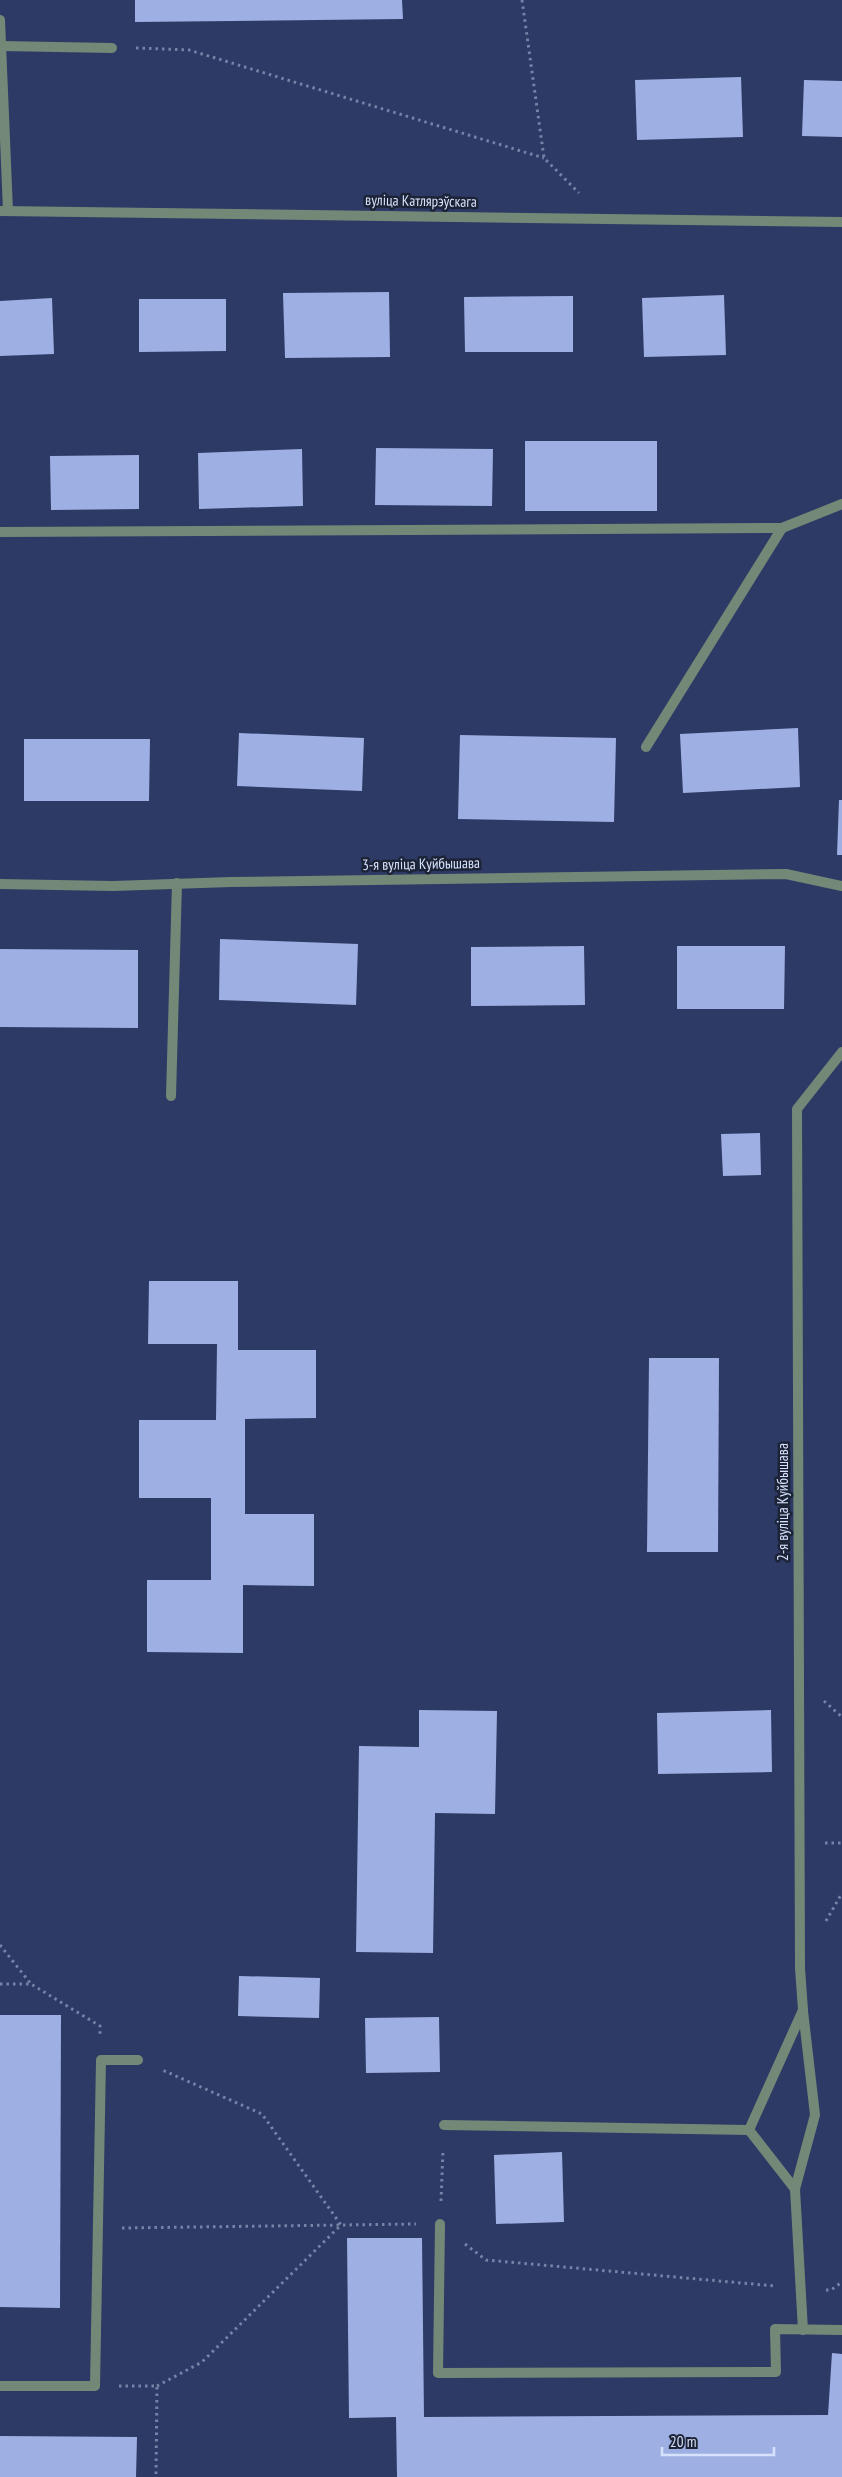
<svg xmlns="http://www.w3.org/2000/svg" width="842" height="2477" font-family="'PT Sans Narrow',sans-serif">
	<rect width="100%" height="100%" fill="#2d3a65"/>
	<!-- building -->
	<g fill="#9eb0e3">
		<polygon points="135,0 402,0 403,19 135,22"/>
		<polygon points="741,77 743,137 637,140 635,80"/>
		<polygon points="804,80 842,81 842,137 802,136"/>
		<polygon points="389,292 390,357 285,358 283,293"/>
		<polygon points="724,295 726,355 644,357 642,298"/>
		<polygon points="573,296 573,352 465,352 464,297"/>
		<polygon points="52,298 54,354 0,356 0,301"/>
		<polygon points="139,299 226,299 226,351 139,352"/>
		<rect x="525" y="441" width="132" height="70"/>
		<polygon points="376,448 493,449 492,506 375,505"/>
		<polygon points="302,449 303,506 199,509 198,453"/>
		<polygon points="139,455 139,509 51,510 50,456"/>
		<polygon points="798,728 800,787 683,793 680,734"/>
		<polygon points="239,733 364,738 362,791 237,786"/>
		<polygon points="460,735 616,738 614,822 458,819"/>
		<polygon points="24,739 150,739 149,801 24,801"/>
		<polygon points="839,800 842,800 842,855 837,855"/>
		<polygon points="220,939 358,944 356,1005 219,1000"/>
		<polygon points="584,946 585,1005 471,1006 471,947"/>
		<polygon points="677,946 785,946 784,1009 677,1009"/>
		<polygon points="0,949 138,950 138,1028 0,1027"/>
		<polygon points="760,1133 761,1175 723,1176 721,1134"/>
		<polygon points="149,1281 238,1281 238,1350 316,1350 316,1418 245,1419 245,1514 314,1514 314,1586 243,1585 243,1653 147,1652 147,1580 211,1580 211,1498 139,1498 139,1420 216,1420 217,1344 148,1344"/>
		<polygon points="649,1358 719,1358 718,1552 647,1552"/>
		<polygon points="419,1710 497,1711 495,1814 435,1813 433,1953 356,1952 359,1746 419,1747"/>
		<polygon points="771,1710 772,1772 658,1774 657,1713"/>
		<polygon points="239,1976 320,1978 319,2018 238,2016"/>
		<polygon points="0,2015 61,2015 60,2308 0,2307"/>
		<polygon points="439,2017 440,2072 366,2073 365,2018"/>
		<polygon points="562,2152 564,2222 496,2224 494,2155"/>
		<polygon points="347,2238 422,2238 424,2417 828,2415 832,2353 842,2354 842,2477 397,2477 396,2417 349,2418"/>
		<polygon points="0,2436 137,2437 136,2477 0,2477"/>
	</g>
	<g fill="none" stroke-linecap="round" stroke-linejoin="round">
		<!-- path -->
		<g stroke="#7682a6" stroke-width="3" stroke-dasharray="2.5 4" stroke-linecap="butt">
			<polyline points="522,0 544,158 579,193"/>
			<polyline points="136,48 189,50 544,158"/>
			<polyline points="824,1701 842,1717"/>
			<polyline points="825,1843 842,1843"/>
			<polyline points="826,1921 842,1893"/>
			<polyline points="0,1945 31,1984"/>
			<polyline points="0,1984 31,1984 100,2026 100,2036"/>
			<polyline points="441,2201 443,2150"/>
			<polyline points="122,2228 416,2224"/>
			<polyline points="465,2244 486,2260 775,2286"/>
			<polyline points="826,2290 831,2290 842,2282"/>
			<polyline points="119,2386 157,2386 156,2477"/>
			<polyline points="157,2386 202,2362 341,2225 262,2114 160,2069"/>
		</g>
		<!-- service -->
		<g stroke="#748877" stroke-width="10">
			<polyline points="0,20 8,211"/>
			<polyline points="1,46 112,48"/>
			<polyline points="0,532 782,528 842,504"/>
			<polyline points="646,747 782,528"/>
			<polyline points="171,1096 177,883"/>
			<polyline points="800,1968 803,2010 749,2130 795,2189 803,2330"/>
			<polyline points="444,2125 749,2130"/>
			<polyline points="795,2189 815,2115 803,2011"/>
			<polyline points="440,2224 438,2373 776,2372 775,2329 842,2330"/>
			<polyline points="0,2386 95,2386 101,2060 138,2060"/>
		</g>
		<!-- minor -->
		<g stroke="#748877" stroke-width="10">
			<polyline points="0,211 842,222"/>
			<polyline points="0,884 113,886 231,882 786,874 842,886"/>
			<polyline points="800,1968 797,1109 842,1052"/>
		</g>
	</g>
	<g text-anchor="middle" stroke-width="5" stroke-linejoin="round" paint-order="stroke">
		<!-- street labels -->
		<g font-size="15" fill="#d6e1fb" stroke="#1c2336">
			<text transform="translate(421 201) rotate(1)" y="5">вуліца Катлярэўскага</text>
			<text transform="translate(421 864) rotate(-1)" y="5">3-я вуліца Куйбышава</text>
			<text transform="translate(783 1502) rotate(-90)" y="5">2-я вуліца Куйбышава</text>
		</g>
	</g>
	<!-- scale -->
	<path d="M662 2447v8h112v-8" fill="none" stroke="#d6e1fb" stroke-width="2.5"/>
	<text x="670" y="2447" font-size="15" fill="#d6e1fb" stroke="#1c2336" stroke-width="4" paint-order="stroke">20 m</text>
</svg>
